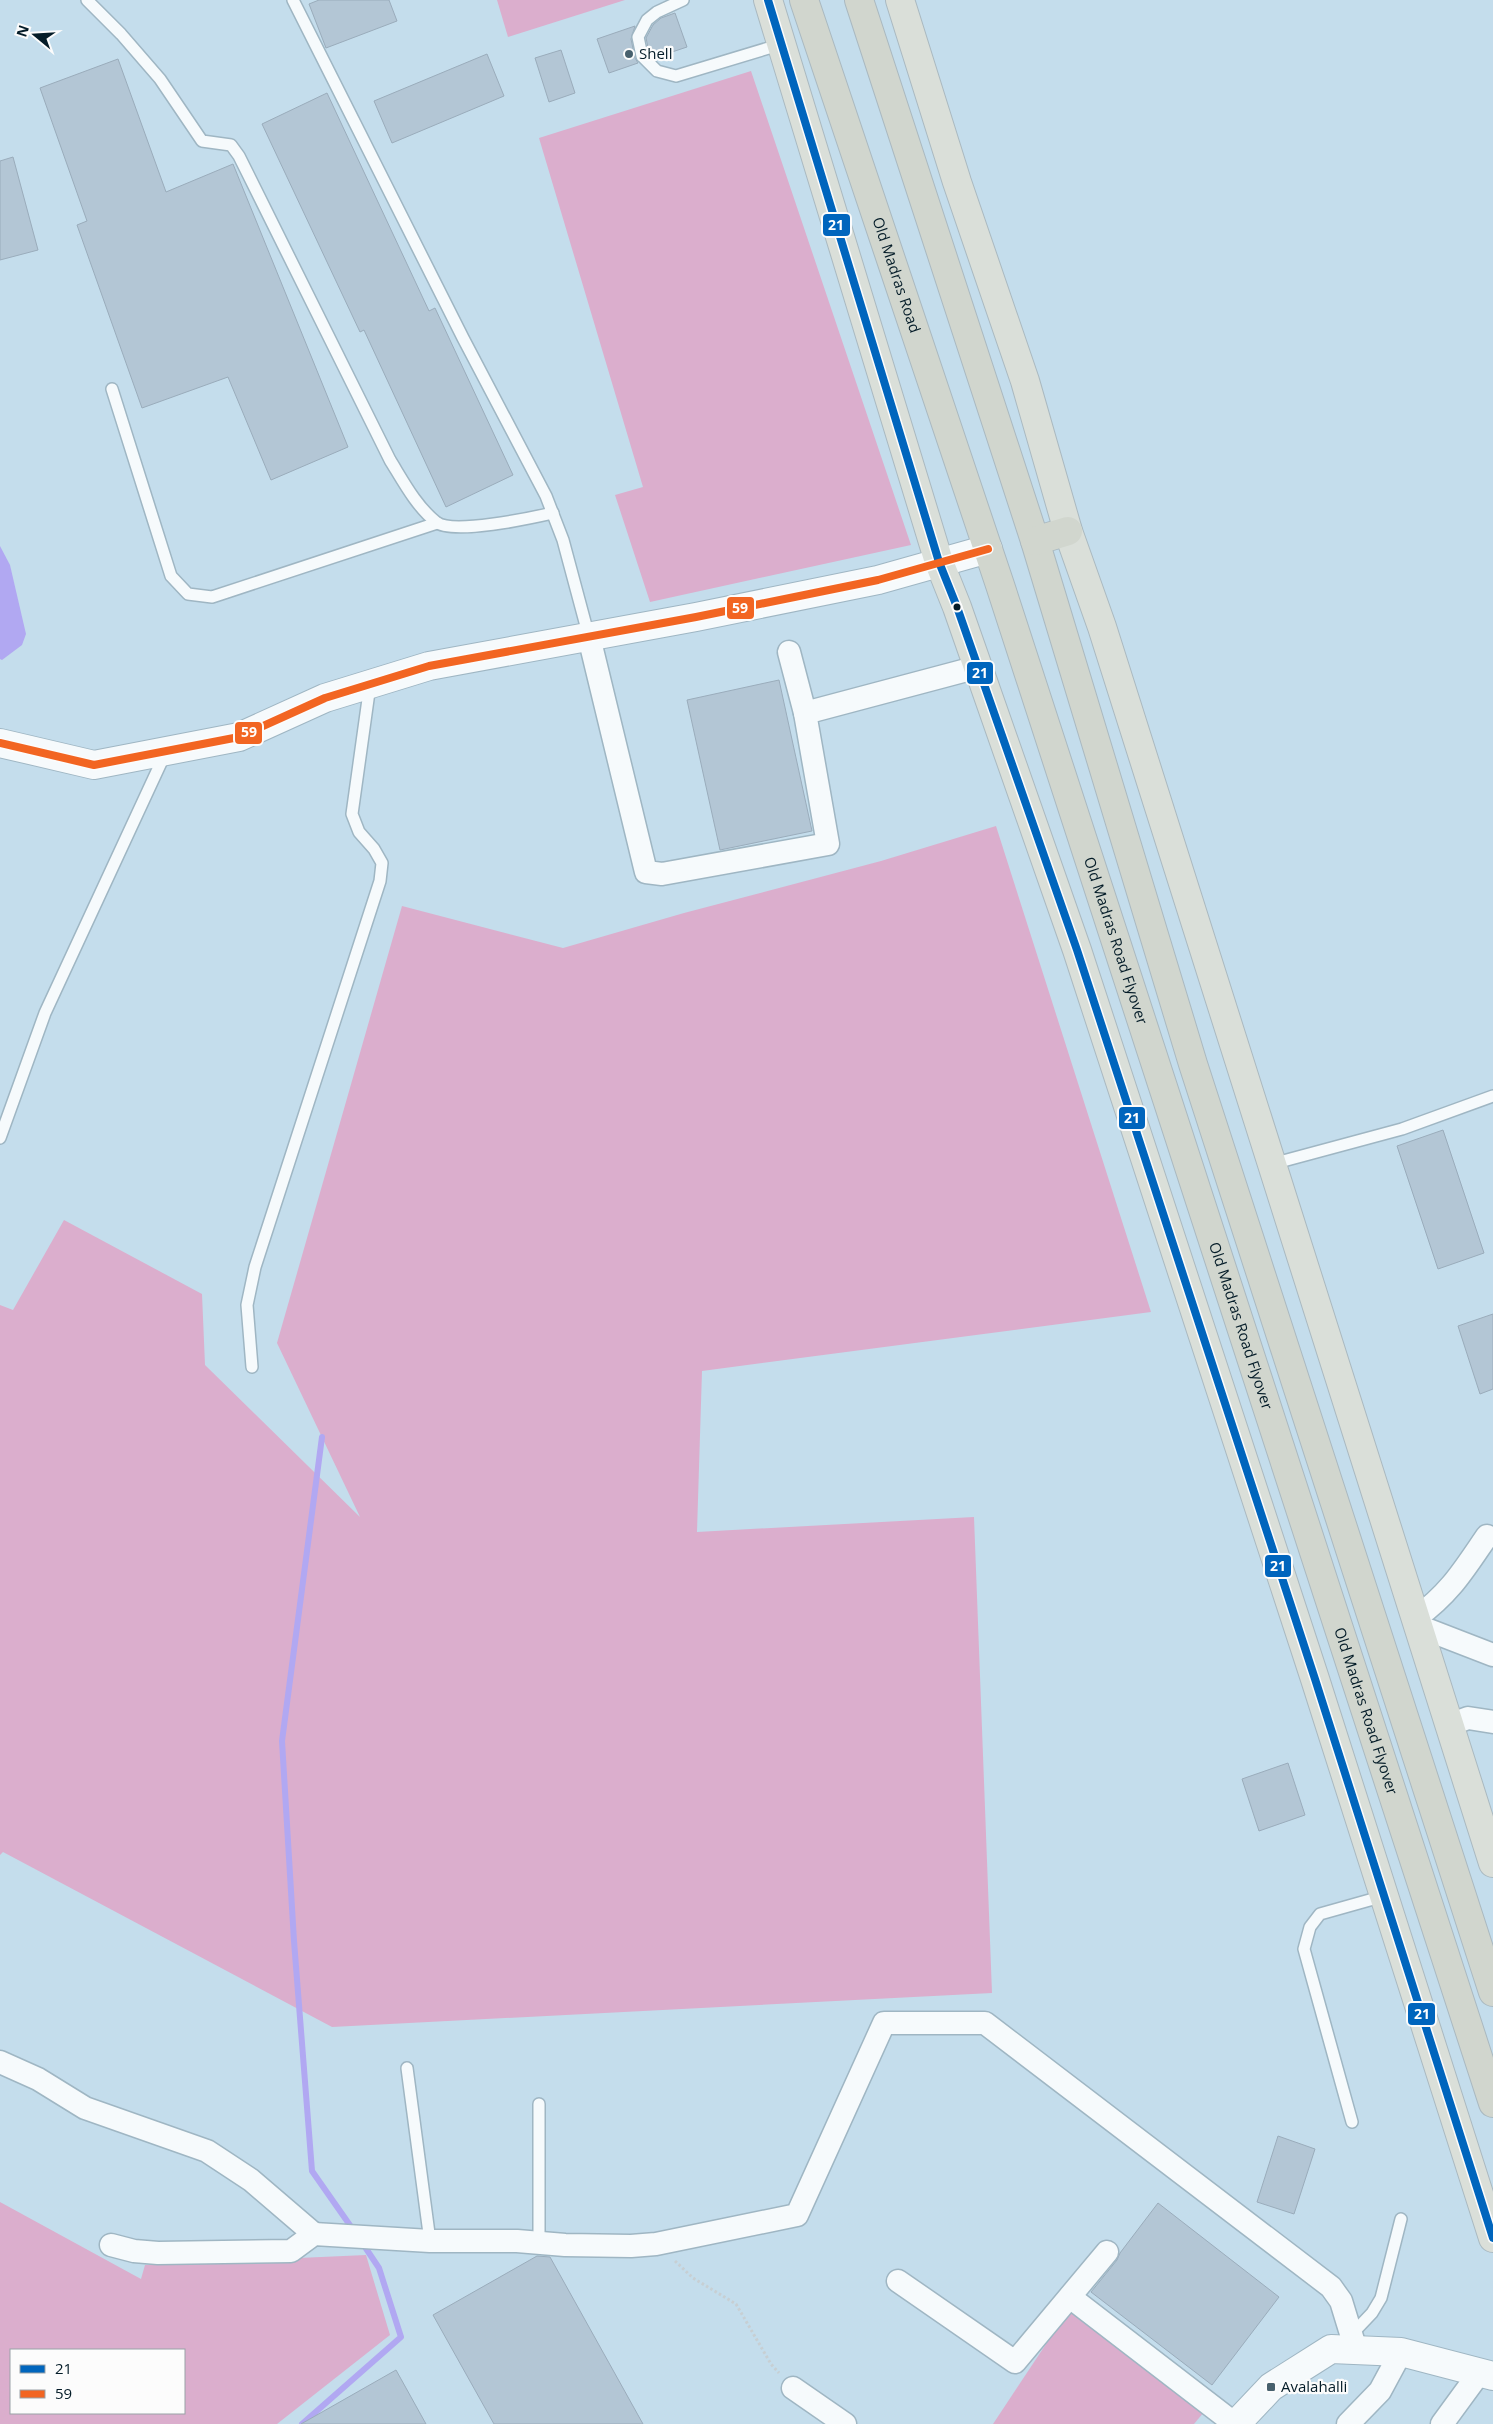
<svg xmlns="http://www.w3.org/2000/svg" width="1493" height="2424" font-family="'Open Sans',sans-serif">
	<rect width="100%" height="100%" fill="#c4ddec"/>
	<!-- green -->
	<g fill="#dbaecd" fill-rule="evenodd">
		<polygon points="497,0 625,0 508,37"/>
		<polygon points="751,71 911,545 650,602 615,495 643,487 539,138"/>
		<polygon points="996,826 1151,1312 702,1371 697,1532 974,1517 992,1993 332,2027 3,1852 0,1855 0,1305 13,1310 64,1220 202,1294 205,1365 360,1517 277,1343 402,906 563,948 684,913 881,861"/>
		<path d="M 0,2202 L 141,2279 L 145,2265 L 366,2255 L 390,2335 L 277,2424 L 0,2424 ZM 11,2350 L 184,2350 L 184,2413 L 11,2413 Z"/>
		<polygon points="1070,2308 1204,2412 1194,2424 993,2424"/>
	</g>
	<!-- water -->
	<polygon fill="#b1a8f2" points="0,546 10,565 26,634 22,645 2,660 0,659"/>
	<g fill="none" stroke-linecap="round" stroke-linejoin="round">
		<!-- stream -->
		<g stroke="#b1a8f2" stroke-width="6">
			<polyline points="322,1437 282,1741 294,1941 312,2171 354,2231"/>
			<polyline points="302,2424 401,2337 379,2268 361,2241"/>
		</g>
	</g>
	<!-- building -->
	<g fill="#b3c6d5" stroke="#9aacbb">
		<polygon points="319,0 389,0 397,21 326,48 309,4"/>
		<polygon points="675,13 687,47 654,58 649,52 646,38 653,25 661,18"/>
		<polygon points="635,26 631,39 635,58 638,63 609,73 597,39"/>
		<polygon points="561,50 575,93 549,102 535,58"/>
		<polygon points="487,54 504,96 392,143 374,101"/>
		<polygon points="118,59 166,192 233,164 348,447 271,480 228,377 142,408 77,225 87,221 40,88"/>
		<polygon points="327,93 429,311 435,308 513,475 446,507 364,330 360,332 262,124"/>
		<polygon points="13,157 38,250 0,260 0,161"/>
		<polygon points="779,680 812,831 720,850 687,700"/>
		<polygon points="1443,1130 1484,1253 1438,1269 1397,1146"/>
		<polygon points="1493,1314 1493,1389 1480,1394 1458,1326"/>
		<polygon points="1288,1763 1305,1815 1259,1831 1242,1779"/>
		<polygon points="1278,2136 1315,2149 1294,2214 1257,2202"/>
		<polygon points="1158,2203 1279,2297 1212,2385 1091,2292 1117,2260 1120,2253"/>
		<polygon points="537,2256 550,2257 643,2424 494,2424 433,2315"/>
		<polygon points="396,2370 426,2424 301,2424"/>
	</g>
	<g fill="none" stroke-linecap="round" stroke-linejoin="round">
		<defs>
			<g id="service">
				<path d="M 87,0 L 121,34 L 160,79 L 202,141 L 231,145 L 239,156 L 390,460 C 403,481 416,506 436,522 C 452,535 531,518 553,513"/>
				<polyline points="293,0 463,338 546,496 563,540 589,637"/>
				<polyline points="683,0 657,12 647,20 638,37 642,56 657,71 676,76 782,44"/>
				<polyline points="112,389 171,576 188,594 212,597 437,523"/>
				<polyline points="0,1138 45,1013 165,754"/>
				<polyline points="1272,1164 1402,1129 1493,1096"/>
				<polyline points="252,1367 247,1305 255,1267 380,881 382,863 374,849 359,832 352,814 370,685"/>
				<polyline points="407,2068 430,2241"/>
				<polyline points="539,2104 539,2243"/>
				<polyline points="1352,2122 1304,1949 1310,1927 1320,1914 1384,1896"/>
				<polyline points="1352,2334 1372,2313 1381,2298 1401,2219"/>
			</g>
			<g id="minor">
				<polyline points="589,637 646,872 662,874 828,844 805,713 978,667"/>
				<polyline points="789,652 805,713"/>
				<path d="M 1416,1618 C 1451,1592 1463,1571 1487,1536"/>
				<polyline points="1418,1626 1493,1655"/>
				<polyline points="1449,1725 1468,1718 1493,1722"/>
				<polyline points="0,2062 38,2079 85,2108 207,2151 251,2180 314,2234"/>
				<polyline points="111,2245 134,2251 158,2253 291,2251 314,2234 430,2241 517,2241 565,2245 631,2246 656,2244 797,2215 884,2023 985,2023 1331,2287 1341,2301 1356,2350"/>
				<polyline points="898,2281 1015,2362 1107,2252"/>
				<polyline points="1070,2297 1235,2424"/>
				<polyline points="793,2388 845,2424"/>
				<polyline points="1348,2424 1380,2391 1401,2352"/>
				<polyline points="1442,2424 1480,2372"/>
			</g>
			<polyline id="tertiary" points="0,743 94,765 239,737 325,698 429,666 696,617 878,580 988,549"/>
			<polyline id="secondary" points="1236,2424 1271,2387 1331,2349 1401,2352 1493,2376"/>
			<g id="primary">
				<polyline points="768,0 939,562 957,607 1077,950 1315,1679 1493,2238"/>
				<polyline points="900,0 957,182 1025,381 1068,531 1102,627 1493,1863"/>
			</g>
			<g id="trunk">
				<path id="s1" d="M 804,0 L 1000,585 L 1493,2103"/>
				<polyline points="859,0 1035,541 1193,1064 1493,1992"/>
				<polyline points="1035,541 1068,531"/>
			</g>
		</defs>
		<!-- service casing -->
		<use href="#service" stroke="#9fb6c3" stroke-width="14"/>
		<!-- minor casing -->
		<use href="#minor" stroke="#9fb6c3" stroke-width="25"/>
		<!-- tertiary casing -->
		<use href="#tertiary" stroke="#9fb6c3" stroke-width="30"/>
		<!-- secondary casing -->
		<use href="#secondary" stroke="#9fb6c3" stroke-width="30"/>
		<!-- primary casing -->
		<use href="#primary" stroke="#aab9c0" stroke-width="30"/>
		<!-- trunk casing -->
		<use href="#trunk" stroke="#aab9c0" stroke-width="30"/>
		<!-- path -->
		<polyline stroke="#c7cfd3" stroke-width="3" stroke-dasharray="2.5 2.5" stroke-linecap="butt" points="675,2261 693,2278 736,2304 771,2364 779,2373"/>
		<!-- service -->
		<use href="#service" stroke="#f6fafc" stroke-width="11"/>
		<!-- minor -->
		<use href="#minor" stroke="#f6fafc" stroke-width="22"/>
		<!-- tertiary -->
		<use href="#tertiary" stroke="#f6fafc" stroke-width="28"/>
		<!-- secondary -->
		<use href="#secondary" stroke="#f6fafc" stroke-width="28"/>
		<!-- primary -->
		<use href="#primary" stroke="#dadfd9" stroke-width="28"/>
		<!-- trunk -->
		<use href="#trunk" stroke="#d1d6ce" stroke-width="28"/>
		<defs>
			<polyline id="bus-1" points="768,0 939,562 957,607 1077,950 1315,1679 1493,2238"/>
			<polyline id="bus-2" points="0,743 94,765 239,737 325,698 429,666 696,617 878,580 988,549"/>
		</defs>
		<!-- bus-1 casing -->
		<use href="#bus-1" stroke="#fcfcfc" stroke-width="11"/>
		<!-- bus-2 casing -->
		<use href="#bus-2" stroke="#fcfcfc" stroke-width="11"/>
		<!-- bus-1 -->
		<use href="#bus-1" stroke="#0065bd" stroke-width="8"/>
		<!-- bus-2 -->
		<use href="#bus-2" stroke="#f26522" stroke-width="8"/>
	</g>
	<!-- markers -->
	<g fill="#47606d" stroke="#fcfcfc" stroke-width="2">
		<circle cx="629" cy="54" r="5"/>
		<rect x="1266" y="2382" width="10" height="10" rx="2.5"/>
	</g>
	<circle fill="#041c28" stroke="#fcfcfc" stroke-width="2" cx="957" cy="607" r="4.5"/>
	<g text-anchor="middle" stroke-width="4.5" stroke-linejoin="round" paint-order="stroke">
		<!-- poi labels -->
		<g font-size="15" fill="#041c28" stroke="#fcfcfc" text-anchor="start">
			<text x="639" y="59">Shell</text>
			<text x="1281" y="2392">Avalahalli</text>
		</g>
		<!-- street labels -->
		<g font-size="15" fill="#041c28" stroke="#fcfcfc">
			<text dy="5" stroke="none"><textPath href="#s1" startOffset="290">Old Madras Road</textPath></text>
			<text dy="5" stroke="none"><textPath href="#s1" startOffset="991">Old Madras Road Flyover</textPath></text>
			<text dy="5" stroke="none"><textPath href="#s1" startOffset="1396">Old Madras Road Flyover</textPath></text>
			<text dy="5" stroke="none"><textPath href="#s1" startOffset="1801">Old Madras Road Flyover</textPath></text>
		</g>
	</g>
	<g stroke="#fcfcfc" stroke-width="2">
		<rect x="822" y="213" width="29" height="24" rx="5" fill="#0065bd"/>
		<rect x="726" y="596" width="29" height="24" rx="5" fill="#f26522"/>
		<rect x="966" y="661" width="28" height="24" rx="5" fill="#0065bd"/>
		<rect x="234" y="721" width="29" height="24" rx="5" fill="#f26522"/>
		<rect x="1118" y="1106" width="28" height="24" rx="5" fill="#0065bd"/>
		<rect x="1264" y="1554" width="28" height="24" rx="5" fill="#0065bd"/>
		<rect x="1407" y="2002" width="29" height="24" rx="5" fill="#0065bd"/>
	</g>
	<g font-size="14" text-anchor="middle" font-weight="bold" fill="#fff">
		<text x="836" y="230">21</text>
		<text x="740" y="613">59</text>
		<text x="980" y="678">21</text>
		<text x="249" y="737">59</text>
		<text x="1132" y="1123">21</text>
		<text x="1278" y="1571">21</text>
		<text x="1422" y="2019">21</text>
	</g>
	<!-- legend -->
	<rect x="10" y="2349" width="175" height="65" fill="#fcfcfc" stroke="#99a2a7"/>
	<rect x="20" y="2365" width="25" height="8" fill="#0065bd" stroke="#99a2a7"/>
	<text x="55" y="2374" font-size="15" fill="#041c28">21</text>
	<rect x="20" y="2390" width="25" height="8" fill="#f26522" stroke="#99a2a7"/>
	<text x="55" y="2399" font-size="15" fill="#041c28">59</text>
	<!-- north arrow -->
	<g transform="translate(35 35) rotate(288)" stroke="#fcfcfc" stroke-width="4" paint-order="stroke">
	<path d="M0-4L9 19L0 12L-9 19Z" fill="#041c28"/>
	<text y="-8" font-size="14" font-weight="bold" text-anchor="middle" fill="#041c28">N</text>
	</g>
</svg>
